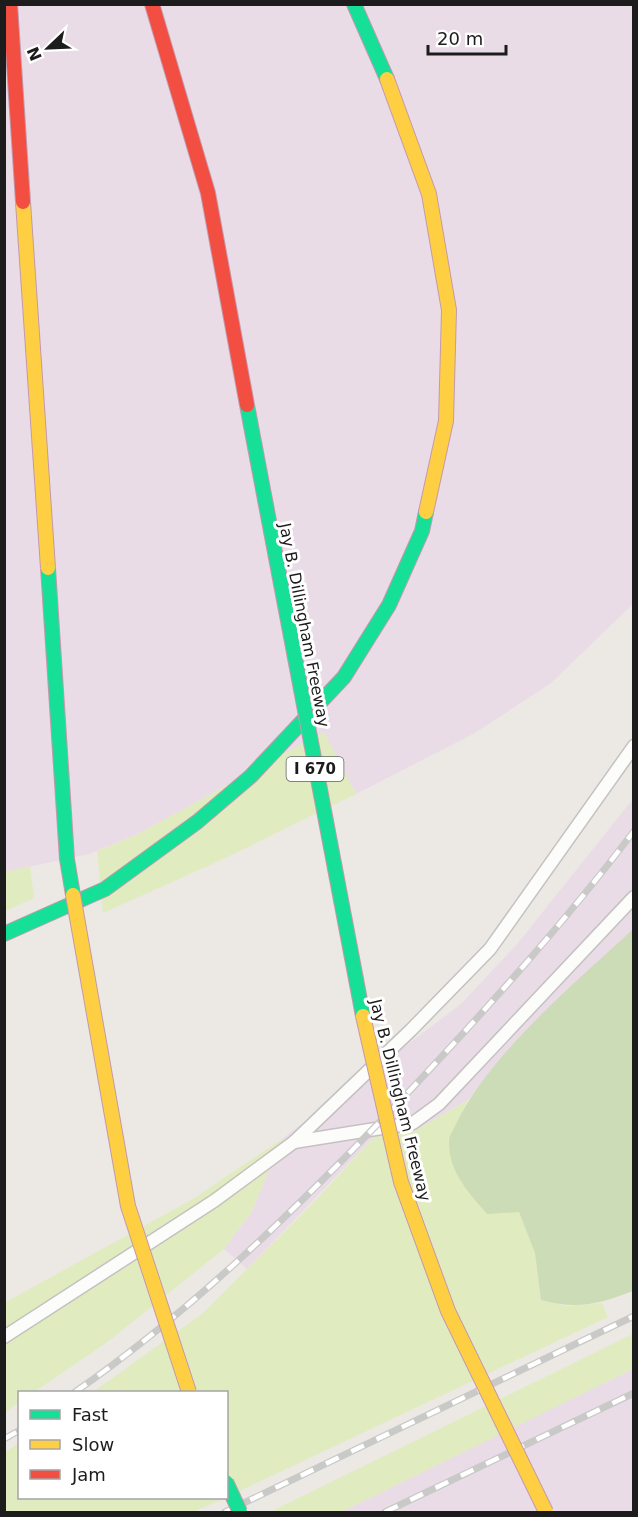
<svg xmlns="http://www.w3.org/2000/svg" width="638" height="1517" font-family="'DejaVu Sans',sans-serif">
	<rect width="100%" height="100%" fill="#ece8e4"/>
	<!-- industrial -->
	<g fill="#eadce7">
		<polygon points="4,5 633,5 633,604 551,683 475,733 356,794 323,733 138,834 89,854 5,872"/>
		<polygon points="633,799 633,929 572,986 510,1048 468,1100 413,1132 374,1137 247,1269 224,1249 252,1211 282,1139 461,1004 518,943"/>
		<polygon points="633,1369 633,1512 341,1512 549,1409"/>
	</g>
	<!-- grass -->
	<g fill="#e0ecbf">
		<polygon points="324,732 356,794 221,860 103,913 97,851 138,834"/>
		<polygon points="30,866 34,898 5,911 5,872"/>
		<polygon points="468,1100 448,1141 519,1212 535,1253 541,1300 565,1306 602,1303 608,1317 227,1497 226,1392 93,1392 203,1313 313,1203 374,1137 413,1132"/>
		<polygon points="282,1139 252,1211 224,1249 106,1343 34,1392 20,1392 19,1402 5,1413 4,1303 193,1199"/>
		<polygon points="633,1334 633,1369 341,1512 270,1512"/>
		<polygon points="19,1443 20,1498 225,1498 193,1512 5,1512 4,1453"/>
	</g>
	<!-- forest -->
	<path fill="#ccdcb6" d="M 633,929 L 633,1291 C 599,1304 577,1310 541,1300 L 535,1253 L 519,1212 L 487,1214 C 469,1193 449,1172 449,1143 C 448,1137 453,1131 455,1126 C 490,1053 574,984 633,929 Z"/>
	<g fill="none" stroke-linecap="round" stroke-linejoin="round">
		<defs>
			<g id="lane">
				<polyline points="294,1142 413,1123 439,1104 634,897"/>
				<polyline points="4,1337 214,1201 294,1142 411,1030 490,949 634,746"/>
			</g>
			<g id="fast">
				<polyline points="354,4 387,79"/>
				<polyline points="4,934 105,889 197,822 251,776 344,677 389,605 422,531 426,512"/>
			</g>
			<polyline id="slow" points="387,79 429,194 449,310 446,421 426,512"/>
		</defs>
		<!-- lane casing -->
		<use href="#lane" stroke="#c4c2c0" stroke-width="15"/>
		<!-- fast casing -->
		<use href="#fast" stroke="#c499ad" stroke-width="16"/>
		<!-- slow casing -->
		<use href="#slow" stroke="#c499ad" stroke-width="16"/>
		<!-- lane -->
		<use href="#lane" stroke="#fcfcfb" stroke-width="12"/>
		<!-- fast -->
		<use href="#fast" stroke="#16e098" stroke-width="14"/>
		<!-- slow -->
		<use href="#slow" stroke="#ffcf43" stroke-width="14"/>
		<defs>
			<g id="rail">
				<path d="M 75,1392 C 196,1308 300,1205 402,1099 C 483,1013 562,926 634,831"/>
				<polyline points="4,1439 20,1430"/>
				<polyline points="225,1512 634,1316"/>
				<polyline points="385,1512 634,1393"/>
			</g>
		</defs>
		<!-- rail casing -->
		<use href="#rail" stroke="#c9c9c8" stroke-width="7"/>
		<!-- rail -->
		<use href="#rail" stroke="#fff" stroke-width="4.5" stroke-dasharray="14" stroke-linecap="butt"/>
		<defs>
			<g id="fast-bridge">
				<polyline points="247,405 363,1016"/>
				<polyline points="48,568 67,859 73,895"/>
				<polyline points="226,1482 240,1512"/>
			</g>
			<g id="slow-bridge">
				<polyline points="23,202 48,568"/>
				<polyline points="73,895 128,1206 189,1392"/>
				<polyline points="363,1016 401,1182 448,1311 546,1512"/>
			</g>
			<g id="jam-bridge">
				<polyline points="10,4 23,202"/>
				<polyline points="152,4 208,193 247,405"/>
			</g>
		</defs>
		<!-- fast-bridge casing -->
		<use href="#fast-bridge" stroke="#c499ad" stroke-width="16" stroke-linecap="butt"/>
		<!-- slow-bridge casing -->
		<use href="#slow-bridge" stroke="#c499ad" stroke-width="16" stroke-linecap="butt"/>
		<!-- jam-bridge casing -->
		<use href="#jam-bridge" stroke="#c499ad" stroke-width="16" stroke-linecap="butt"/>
		<!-- fast-bridge -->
		<use href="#fast-bridge" stroke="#16e098" stroke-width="14"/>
		<!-- slow-bridge -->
		<use href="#slow-bridge" stroke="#ffcf43" stroke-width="14"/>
		<!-- jam-bridge -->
		<use href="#jam-bridge" stroke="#f24e42" stroke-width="14"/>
	</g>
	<g text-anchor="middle" stroke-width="6" stroke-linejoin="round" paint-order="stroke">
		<!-- shield labels -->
		<rect fill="#fff" stroke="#606060" stroke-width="1.5" x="286.5" y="757" width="57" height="24" rx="4.5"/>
		<g font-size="15" font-weight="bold" fill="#1c1c1c">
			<text x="315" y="774">I 670</text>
		</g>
		<!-- street labels -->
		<g font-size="16" fill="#1c1c1c" stroke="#fff">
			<text transform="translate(305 625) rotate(79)" y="6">Jay B. Dillingham Freeway</text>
			<text transform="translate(401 1100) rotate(76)" y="6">Jay B. Dillingham Freeway</text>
		</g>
	</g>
	<!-- border -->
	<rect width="638" height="1517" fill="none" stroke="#1c1c1c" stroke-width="12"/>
	<!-- legend -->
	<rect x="18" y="1391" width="210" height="108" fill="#ffffff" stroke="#a4a4a4" stroke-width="1.5"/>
	<rect x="30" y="1410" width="30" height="9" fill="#16e098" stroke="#a4a4a4" stroke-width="1.5"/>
	<text x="72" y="1421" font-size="18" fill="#1c1c1c">Fast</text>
	<rect x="30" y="1440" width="30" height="9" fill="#ffcf43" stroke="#a4a4a4" stroke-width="1.5"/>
	<text x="72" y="1451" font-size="18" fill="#1c1c1c">Slow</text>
	<rect x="30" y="1470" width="30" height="9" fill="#f24e42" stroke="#a4a4a4" stroke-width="1.5"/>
	<text x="72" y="1481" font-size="18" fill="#1c1c1c">Jam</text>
	<!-- north arrow -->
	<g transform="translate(48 48) rotate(247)" stroke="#ffffff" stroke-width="4.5" paint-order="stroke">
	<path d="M0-4.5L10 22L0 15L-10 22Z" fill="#1c1c1c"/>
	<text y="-9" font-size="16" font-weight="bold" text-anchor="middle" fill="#1c1c1c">N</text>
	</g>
	<!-- scale -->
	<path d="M428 45v9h78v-9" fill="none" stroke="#1c1c1c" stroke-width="3"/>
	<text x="437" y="45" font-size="18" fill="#1c1c1c" stroke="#ffffff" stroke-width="4.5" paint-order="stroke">20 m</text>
</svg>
